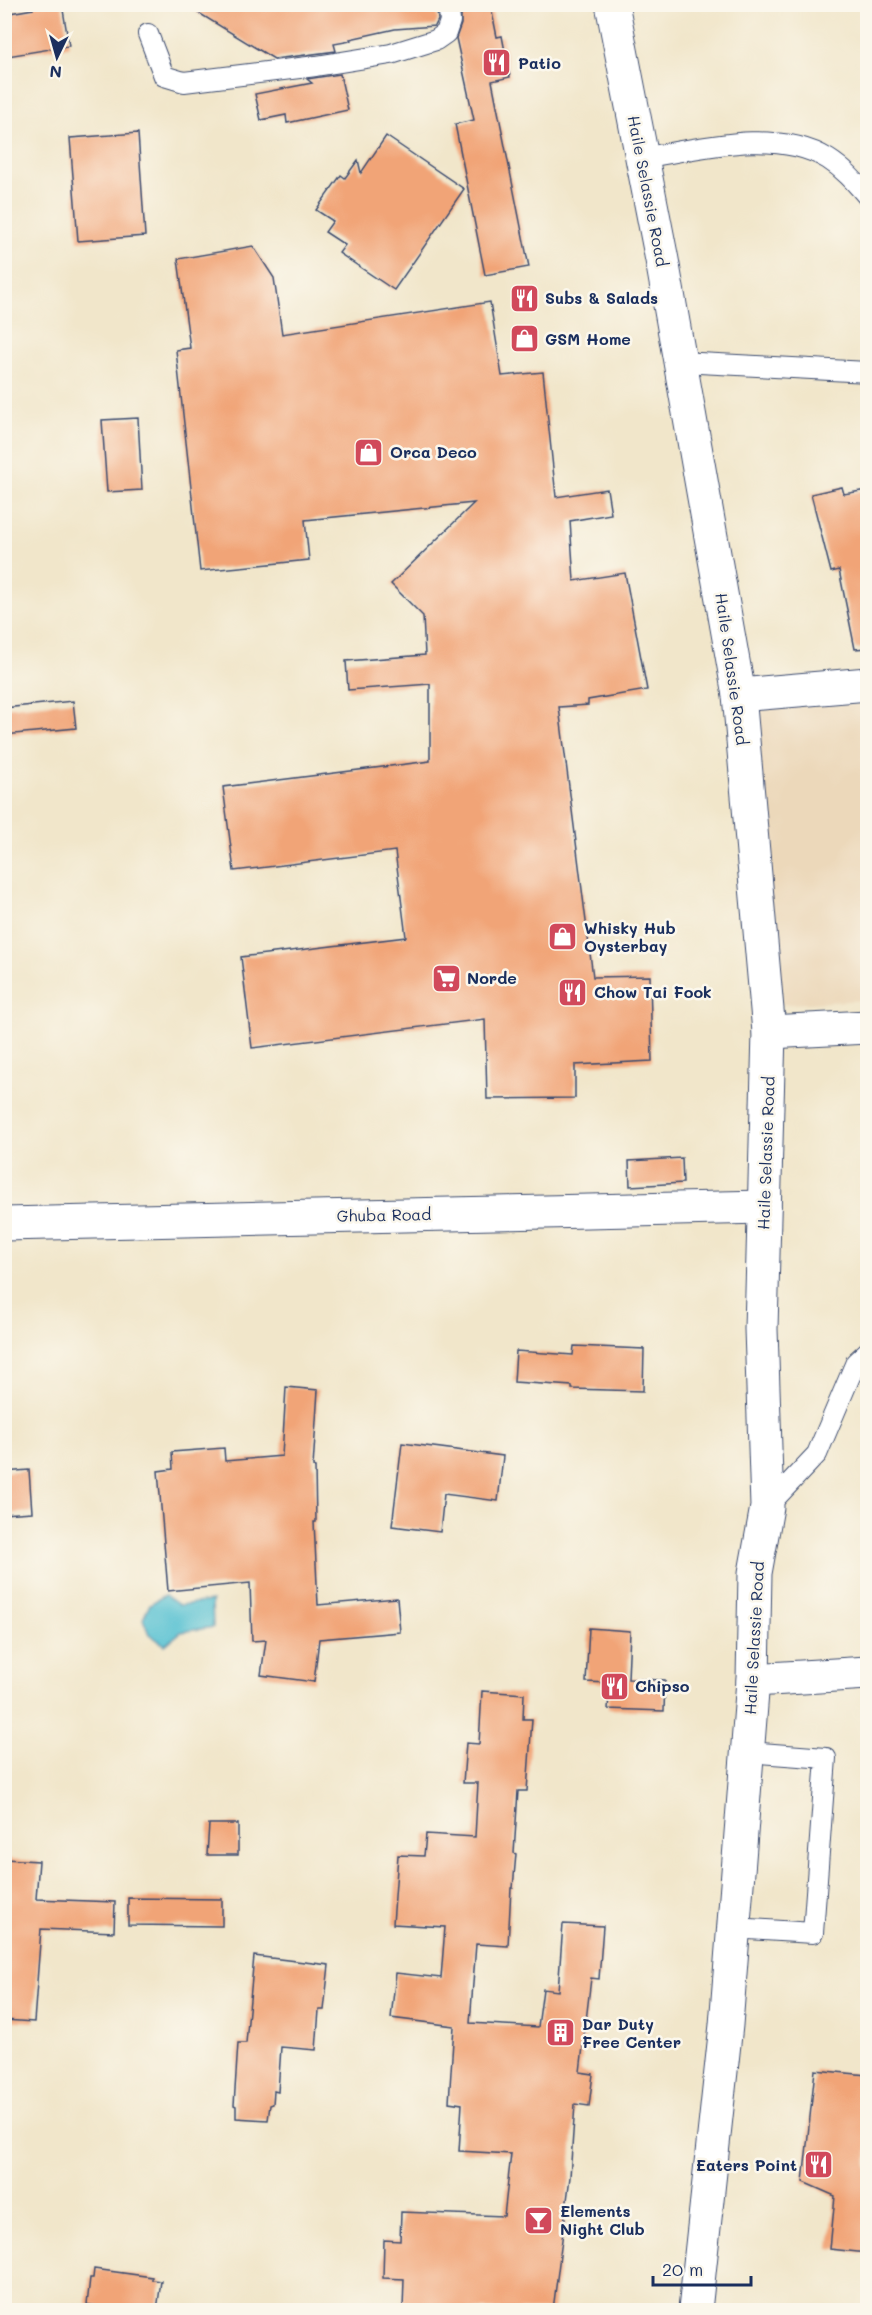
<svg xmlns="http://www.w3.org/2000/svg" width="872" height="2315" font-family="Mali,sans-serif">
	<rect width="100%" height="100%" fill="#fbf7ec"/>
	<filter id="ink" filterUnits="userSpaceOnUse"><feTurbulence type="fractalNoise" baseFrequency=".0167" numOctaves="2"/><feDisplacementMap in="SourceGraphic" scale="12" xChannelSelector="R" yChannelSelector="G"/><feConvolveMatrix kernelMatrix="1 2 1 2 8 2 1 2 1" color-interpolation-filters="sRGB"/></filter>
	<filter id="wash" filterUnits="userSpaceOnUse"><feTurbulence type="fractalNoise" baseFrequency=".008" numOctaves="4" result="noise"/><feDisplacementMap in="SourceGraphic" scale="24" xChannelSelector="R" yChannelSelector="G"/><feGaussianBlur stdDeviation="1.35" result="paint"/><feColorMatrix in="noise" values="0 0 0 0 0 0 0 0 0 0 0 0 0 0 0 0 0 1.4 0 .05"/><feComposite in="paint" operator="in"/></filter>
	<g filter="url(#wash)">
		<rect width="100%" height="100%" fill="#f1e6ca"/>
		<!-- built -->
		<polygon fill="#ecd8ba" points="867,703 867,1000 775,1005 746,710"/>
		<!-- water -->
		<polygon fill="#56c1d2" stroke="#387898" stroke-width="1.5" points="165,1595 179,1605 212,1601 213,1627 181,1632 165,1645 149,1634 143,1619 150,1604"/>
		<g id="blocks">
			<!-- building -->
			<g fill="#f1a477">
				<polygon points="33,4 62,4 69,46 8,56 4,36 4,14 33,9"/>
				<polygon points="184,4 436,4 438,20 435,26 395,29 350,39 351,41 334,44 336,51 274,59"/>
				<polygon points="491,7 497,37 502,36 510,77 492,81 529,267 485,275 455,124 474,120 456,38 461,24 461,13"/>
				<polygon points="340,74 348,110 287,123 286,115 261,120 255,94 312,83 307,79"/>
				<polygon points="138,133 145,236 78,241 70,138"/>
				<polygon points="386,136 464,189 394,290 339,253 345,245 325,232 333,221 316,210 341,175 345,178 358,160 361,173"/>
				<polygon points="253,246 274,278 282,334 490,302 502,376 543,372 556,497 607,489 611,514 570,521 574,581 625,573 647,690 588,700 588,705 559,707 593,977 650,976 652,1061 575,1065 575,1098 487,1099 485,1019 252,1048 241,957 406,937 395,851 234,871 223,787 430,761 430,684 348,690 346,661 425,655 423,616 391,584 474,503 305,520 309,560 200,571 176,350 190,348 178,259"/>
				<polygon points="138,418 142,490 107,492 102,420"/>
				<polygon points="842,487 844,494 867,490 867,648 855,649 839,570 831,572 811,494"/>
				<polygon points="73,701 76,728 4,735 4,708"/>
				<polygon points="682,1158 683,1183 630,1186 629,1161"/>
				<polygon points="574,1346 644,1349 643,1391 572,1389 572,1386 514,1382 516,1351 573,1355"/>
				<polygon points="286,1387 318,1390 313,1467 315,1467 316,1522 314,1522 318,1605 397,1598 400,1632 319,1639 314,1682 261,1675 266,1640 252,1641 250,1583 168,1591 158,1471 173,1469 172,1452 224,1448 225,1461 282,1456"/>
				<polygon points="402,1443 503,1456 498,1501 444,1494 440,1532 392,1526"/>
				<polygon points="29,1470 32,1512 4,1514 4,1472"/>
				<polygon points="589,1628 630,1631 628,1679 665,1680 664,1711 608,1709 610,1683 586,1682"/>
				<polygon points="482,1691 524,1694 523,1719 532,1719 527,1791 518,1791 514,1853 516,1854 513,1888 511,1888 508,1946 476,1944 470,2023 538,2027 543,1989 558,1991 563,1924 603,1926 599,1979 591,1978 580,2072 593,2074 589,2106 575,2104 570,2177 553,2310 403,2310 404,2279 383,2278 384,2240 400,2241 401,2212 504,2216 511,2154 459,2151 462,2104 449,2102 454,2026 391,2018 396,1973 441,1978 445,1927 393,1924 398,1855 424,1856 426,1834 475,1837 478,1783 463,1783 466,1743 479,1744"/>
				<polygon points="209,1824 238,1824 238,1855 207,1855"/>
				<polygon points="4,1859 39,1861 36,1899 115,1902 114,1932 41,1929 34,2022 4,2020"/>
				<polygon points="128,1898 222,1899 222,1926 128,1925"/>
				<polygon points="254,1956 329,1965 324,2010 319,2010 316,2050 281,2047 278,2092 274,2091 273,2104 270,2105 268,2120 236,2118 236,2106 234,2105 238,2043 246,2043"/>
				<polygon points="815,2070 867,2075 867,2253 830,2249 835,2196 803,2182"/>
				<polygon points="94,2269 152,2277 152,2280 161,2281 157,2310 98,2310 99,2306 87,2305 90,2278 93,2278"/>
			</g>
		</g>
	</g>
	<g filter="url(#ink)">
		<use href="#blocks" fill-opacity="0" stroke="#3b4a6e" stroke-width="1.5"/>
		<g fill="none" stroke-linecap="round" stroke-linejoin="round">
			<defs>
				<g id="service">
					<polyline points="148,34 164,76 184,82 316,66 391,54 436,40 446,33 450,21 448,4"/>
					<path d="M 642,158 C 698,149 776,127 828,159 C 844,169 855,182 868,197"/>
					<polyline points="680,362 868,372"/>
					<polyline points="767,1507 817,1454 856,1362 868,1351"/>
					<polyline points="733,1928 813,1933 826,1758 747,1752"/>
				</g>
				<g id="minor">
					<polyline points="739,695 868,684"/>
					<polyline points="769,1032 868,1027"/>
					<polyline points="4,1224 764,1207"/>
					<polyline points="753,1680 868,1673"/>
				</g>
				<polyline id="tertiary" points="612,4 662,260 739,695 769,1032 761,1329 767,1507 755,1573 753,1680 726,2025 695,2310"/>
			</defs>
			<!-- service casing -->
			<use href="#service" stroke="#3b4a6e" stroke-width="22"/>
			<!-- minor casing -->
			<use href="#minor" stroke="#3b4a6e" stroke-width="35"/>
			<!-- tertiary casing -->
			<use href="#tertiary" stroke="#3b4a6e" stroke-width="35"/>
			<!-- service -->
			<use href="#service" stroke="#fff" stroke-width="20"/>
			<!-- minor -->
			<use href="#minor" stroke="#fff" stroke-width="33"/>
			<!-- tertiary -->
			<use href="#tertiary" stroke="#fff" stroke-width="33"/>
		</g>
	</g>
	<!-- icons -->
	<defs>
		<symbol id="restaurant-square" viewBox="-11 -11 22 22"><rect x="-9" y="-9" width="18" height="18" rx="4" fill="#d1495b" stroke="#fbf7ec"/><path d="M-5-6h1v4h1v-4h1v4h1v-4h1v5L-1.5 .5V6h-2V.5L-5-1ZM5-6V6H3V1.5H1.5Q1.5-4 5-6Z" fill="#fff"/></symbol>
		<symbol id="shop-square" viewBox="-11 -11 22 22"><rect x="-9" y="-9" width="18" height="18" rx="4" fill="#d1495b" stroke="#fbf7ec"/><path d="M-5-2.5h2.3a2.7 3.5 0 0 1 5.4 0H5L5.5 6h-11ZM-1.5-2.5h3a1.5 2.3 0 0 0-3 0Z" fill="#fff"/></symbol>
		<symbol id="supermarket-square" viewBox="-11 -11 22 22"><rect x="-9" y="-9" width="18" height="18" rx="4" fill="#d1495b" stroke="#fbf7ec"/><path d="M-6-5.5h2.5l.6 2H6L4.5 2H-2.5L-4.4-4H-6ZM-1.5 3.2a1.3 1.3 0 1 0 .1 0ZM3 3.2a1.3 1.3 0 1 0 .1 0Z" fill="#fff"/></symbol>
		<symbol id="building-square" viewBox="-11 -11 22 22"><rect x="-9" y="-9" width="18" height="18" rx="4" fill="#d1495b" stroke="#fbf7ec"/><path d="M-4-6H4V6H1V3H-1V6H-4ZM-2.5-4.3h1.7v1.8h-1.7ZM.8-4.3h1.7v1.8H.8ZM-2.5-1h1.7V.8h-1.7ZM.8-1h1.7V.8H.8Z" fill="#fff"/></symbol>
		<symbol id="bar-square" viewBox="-11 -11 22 22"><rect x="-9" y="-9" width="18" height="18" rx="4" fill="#d1495b" stroke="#fbf7ec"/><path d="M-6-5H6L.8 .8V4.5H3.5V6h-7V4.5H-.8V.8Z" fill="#fff"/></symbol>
	</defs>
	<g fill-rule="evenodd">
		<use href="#restaurant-square" x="480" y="46" width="33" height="33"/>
		<use href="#restaurant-square" x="508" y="282" width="33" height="33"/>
		<use href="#shop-square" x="508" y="322" width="33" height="33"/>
		<use href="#shop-square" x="352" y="436" width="33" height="33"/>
		<use href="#shop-square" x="546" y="920" width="33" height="33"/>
		<use href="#supermarket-square" x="430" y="962" width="33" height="33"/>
		<use href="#restaurant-square" x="556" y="976" width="33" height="33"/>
		<use href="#restaurant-square" x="598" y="1670" width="33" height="33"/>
		<use href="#building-square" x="544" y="2016" width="33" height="33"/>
		<use href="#restaurant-square" x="802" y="2148" width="33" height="33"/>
		<use href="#bar-square" x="522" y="2204" width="33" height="33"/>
	</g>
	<g text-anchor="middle" stroke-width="5" stroke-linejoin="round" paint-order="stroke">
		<!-- poi labels -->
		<g font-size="16" font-weight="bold" fill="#1b2f5e" stroke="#fbf7ec" text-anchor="start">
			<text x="518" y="69">Patio</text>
			<text x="545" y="304">Subs &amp; Salads</text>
			<text x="545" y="345">GSM Home</text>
			<text x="390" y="458">Orca Deco</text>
			<text x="584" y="934">Whisky Hub<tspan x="584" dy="18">Oysterbay</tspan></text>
			<text x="467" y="984">Norde</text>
			<text x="594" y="998">Chow Tai Fook</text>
			<text x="635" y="1692">Chipso</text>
			<text x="582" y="2030">Dar Duty<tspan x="582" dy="18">Free Center</tspan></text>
			<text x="797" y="2171" text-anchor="end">Eaters Point</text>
			<text x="560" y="2217">Elements<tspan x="560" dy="18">Night Club</tspan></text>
		</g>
		<!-- street labels -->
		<g font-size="16" fill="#1b2f5e" stroke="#fbf7ec">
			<text transform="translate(648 191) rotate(79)" y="6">Haile Selassie Road</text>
			<text transform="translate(732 669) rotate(82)" y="6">Haile Selassie Road</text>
			<text transform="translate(766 1153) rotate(-88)" y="6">Haile Selassie Road</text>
			<text transform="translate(384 1215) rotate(-1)" y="6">Ghuba Road</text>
			<text transform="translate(754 1638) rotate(-87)" y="6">Haile Selassie Road</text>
		</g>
	</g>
	<!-- margin -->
	<rect width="872" height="2315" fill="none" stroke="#fbf7ec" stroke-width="24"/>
	<!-- north arrow -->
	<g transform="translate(57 57) rotate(185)" stroke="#fbf7ec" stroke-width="4.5" paint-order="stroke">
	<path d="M0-4.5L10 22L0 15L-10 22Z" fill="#1b2f5e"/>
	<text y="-9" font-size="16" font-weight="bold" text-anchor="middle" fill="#1b2f5e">N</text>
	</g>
	<!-- scale -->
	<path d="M653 2276v9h98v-9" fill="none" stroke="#1b2f5e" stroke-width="3"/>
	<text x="662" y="2276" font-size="18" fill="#1b2f5e" stroke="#fbf7ec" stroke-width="4.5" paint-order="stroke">20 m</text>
</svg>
